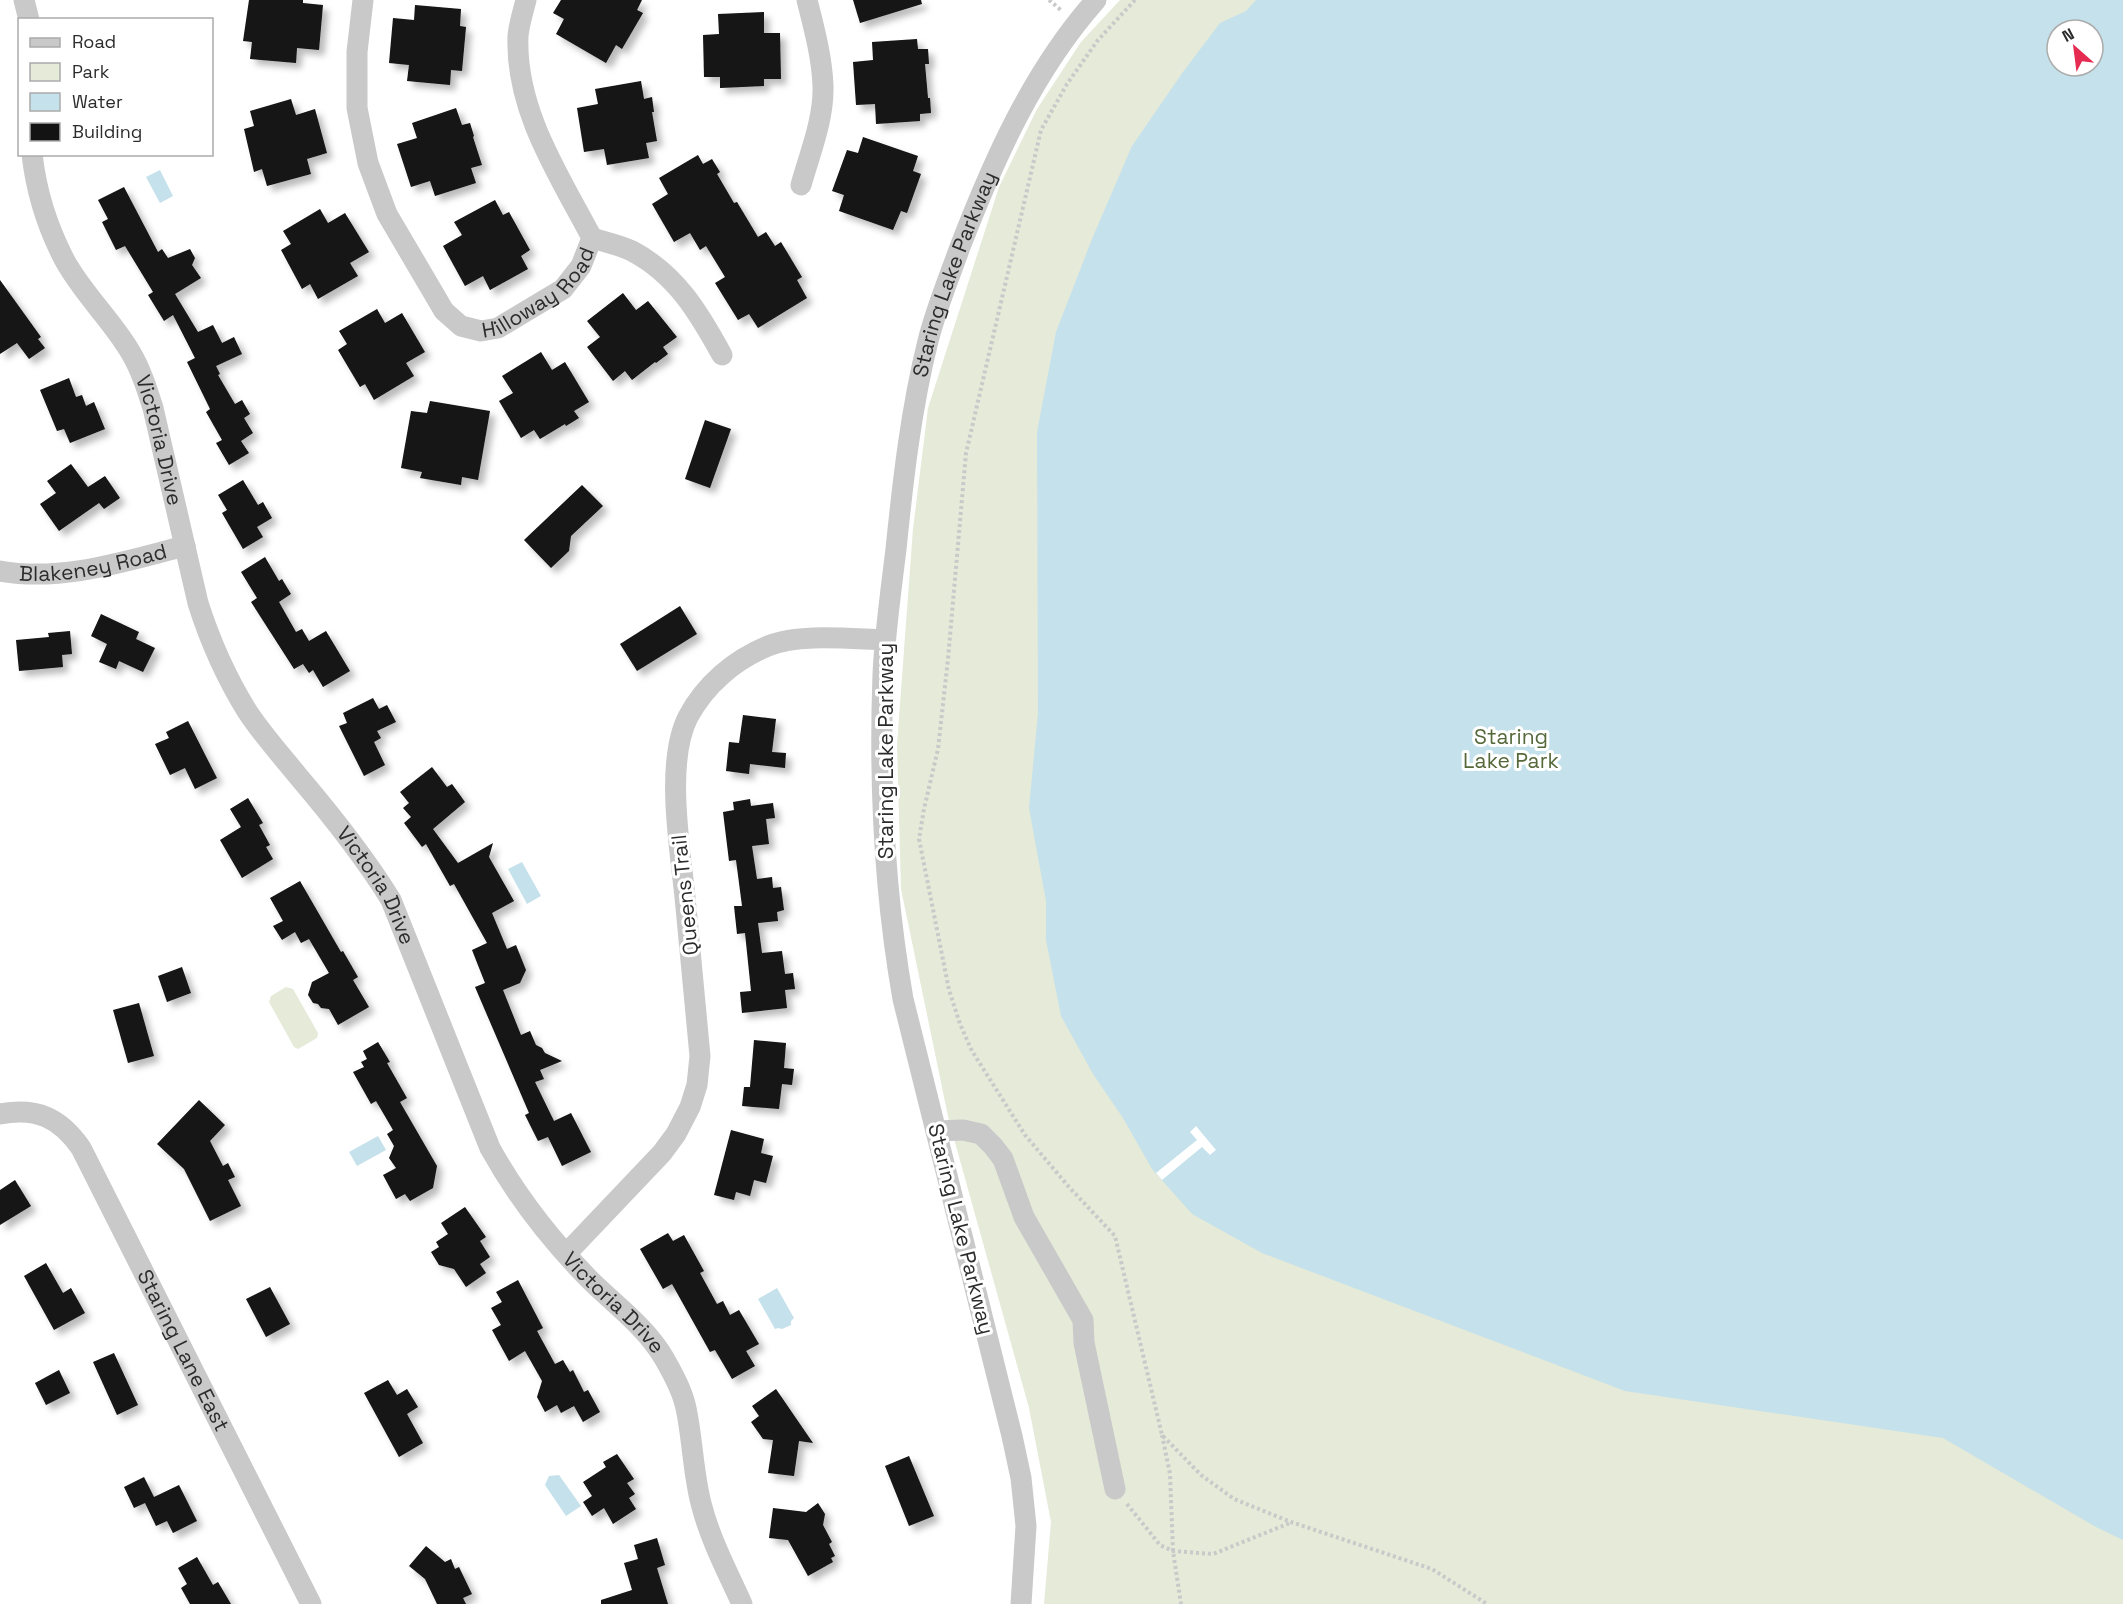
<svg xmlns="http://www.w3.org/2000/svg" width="2123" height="1604" font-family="'Space Grotesk',sans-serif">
	<defs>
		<filter id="shadow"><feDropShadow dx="5.5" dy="5.5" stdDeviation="3" flood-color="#0004"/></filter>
	</defs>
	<rect width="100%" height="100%" fill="#fff"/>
	<!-- green -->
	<g fill="#e5ead9" fill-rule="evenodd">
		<path d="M 1120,0 L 2123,0 L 2123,1604 L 1044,1604 L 1051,1522 L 1029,1408 L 949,1121 L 901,889 L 897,744 L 913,529 L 928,408 L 999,187 L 1037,109 L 1081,42 ZM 2057,30 L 2093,30 L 2093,66 L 2057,66 Z"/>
		<polygon points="286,987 293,989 318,1033 317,1038 298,1049 294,1047 269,1002 271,996"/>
	</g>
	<!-- water -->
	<g fill="#c5e1eb" fill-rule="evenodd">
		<path d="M 1256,0 L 2123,0 L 2123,1540 L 2096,1527 L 1943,1438 L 1625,1391 L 1262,1253 L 1192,1214 L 1152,1169 L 1123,1118 L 1093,1074 L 1061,1016 L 1046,940 L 1046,901 L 1029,808 L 1038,713 L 1037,432 L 1056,332 L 1092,239 L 1132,146 L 1183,72 L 1220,23 L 1246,11 ZM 2057,30 L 2093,30 L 2093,66 L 2057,66 Z"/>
		<polygon points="160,170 173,196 160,203 146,177"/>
		<polygon points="522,862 541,896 527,904 508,869"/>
		<polygon points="378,1136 386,1150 357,1166 349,1152"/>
		<polygon points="777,1288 794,1318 791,1321 791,1325 782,1329 778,1328 775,1329 758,1299"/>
		<polygon points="559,1475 581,1506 566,1516 545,1485 549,1476"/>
	</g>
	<!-- pier -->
	<polygon fill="#fff" points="1196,1126 1216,1150 1210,1155 1202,1147 1162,1180 1156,1173 1197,1140 1190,1132"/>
	<!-- building -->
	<g fill="#131313" filter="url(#shadow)">
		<polygon points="249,0 303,0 303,3 323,5 319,50 297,48 296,63 250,59 252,42 243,41"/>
		<polygon points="561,0 642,0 637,10 643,13 622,49 616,45 606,63 556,34 564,19 553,13"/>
		<polygon points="853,0 921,0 922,4 860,23"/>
		<polygon points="415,5 461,9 460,26 466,27 462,71 451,70 450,85 407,81 409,65 389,63 393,18 414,20"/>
		<polygon points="764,12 764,33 780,33 781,79 764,79 764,86 720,88 720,77 704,77 703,35 719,34 718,14"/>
		<polygon points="917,39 918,49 928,49 929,64 925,64 928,98 930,98 931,113 920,114 920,121 876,124 875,104 856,105 853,62 873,60 872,42"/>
		<polygon points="641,81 644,99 652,97 654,112 652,112 657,141 646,143 649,158 607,165 604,149 584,152 577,108 598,104 595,89"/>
		<polygon points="291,99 296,115 315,109 327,153 307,159 311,174 267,186 262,169 254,172 244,129 254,126 250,111"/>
		<polygon points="456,108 462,125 470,123 474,136 473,137 482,165 471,168 476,183 435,196 430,181 411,187 397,144 417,138 412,123"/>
		<polygon points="863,137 918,156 913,171 921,174 907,213 901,211 893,230 839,211 844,195 832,191 847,150 858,153"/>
		<polygon points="698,155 703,164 712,159 720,172 717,174 734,203 737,202 758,237 766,232 775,246 781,242 802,277 797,280 807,298 758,328 749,314 738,320 715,283 725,277 706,246 700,250 690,233 674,242 652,204 668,194 659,178"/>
		<polygon points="124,187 158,252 162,249 168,258 190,249 195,258 192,265 201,278 175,294 198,332 213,325 222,343 234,337 242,354 216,366 220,374 218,375 235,404 242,400 250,414 244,418 253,433 241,441 249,453 229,465 216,443 222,440 206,412 210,409 187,362 195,358 173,315 164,321 148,295 153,292 125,246 116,250 102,222 108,219 98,200"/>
		<polygon points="495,200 503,215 509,212 530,250 521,256 528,269 490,290 483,276 465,286 443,246 462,235 454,222"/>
		<polygon points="320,209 328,223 345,213 369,252 350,263 358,276 318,299 310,284 302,289 281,250 291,244 283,231"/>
		<polygon points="0,280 41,337 38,339 45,348 29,359 17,343 0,354"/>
		<polygon points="623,293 636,310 648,301 677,337 663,347 668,354 656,363 655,362 632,380 625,371 613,381 587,347 600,337 587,321"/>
		<polygon points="377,309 385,323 402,313 425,352 406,363 414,376 374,400 365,384 360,387 338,350 347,344 339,331"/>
		<polygon points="541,352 552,370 565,362 589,402 574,411 579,418 566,426 565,424 540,439 534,430 521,438 499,401 513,393 502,376"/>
		<polygon points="69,378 76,397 82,395 86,406 94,402 105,429 70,443 64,429 57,431 40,390"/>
		<polygon points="430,401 490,411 478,480 462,477 461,485 420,478 422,472 401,468 411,411 427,413"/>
		<polygon points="705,420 731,429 710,488 685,479"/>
		<polygon points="71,464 88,487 105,476 120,498 104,509 99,503 59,531 40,504 56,493 47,481"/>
		<polygon points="243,480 258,505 263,502 272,518 257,527 263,537 243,549 222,513 227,510 218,495"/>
		<polygon points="582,485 603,506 571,536 569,551 551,568 524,540"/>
		<polygon points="265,557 279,581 282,579 291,594 279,602 296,632 302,629 309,641 326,631 350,671 323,687 313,670 309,673 303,664 294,669 251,602 257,598 241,572"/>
		<polygon points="680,606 697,634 637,671 620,644"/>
		<polygon points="101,614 139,632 136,639 155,648 143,672 119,661 116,669 99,662 107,644 91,636"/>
		<polygon points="70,631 72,654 62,655 63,667 19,671 16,640 49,637 48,633"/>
		<polygon points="373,698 379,709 387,705 396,722 377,731 381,738 374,742 385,765 364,776 339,726 347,723 343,713"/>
		<polygon points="743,715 776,719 772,752 786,753 785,768 750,764 749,774 726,771 729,742 739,743"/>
		<polygon points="188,721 217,778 195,789 185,768 170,775 155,744 169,738 166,732"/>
		<polygon points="432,767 447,787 452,784 465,802 433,829 458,863 493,843 489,857 514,901 492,913 507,949 516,945 526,970 520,983 503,990 521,1035 530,1031 536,1045 542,1048 545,1053 562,1061 540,1070 544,1079 535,1082 554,1121 571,1113 591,1152 562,1166 548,1137 538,1141 525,1115 529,1113 475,987 485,983 472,950 487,943 454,884 450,886 426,844 422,847 404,823 411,817 403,808 409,803 400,792"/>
		<polygon points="248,798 263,823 259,825 270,845 266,847 273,859 242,878 220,840 241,827 230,809"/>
		<polygon points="750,799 751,806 773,803 775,818 766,819 769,844 752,846 757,879 772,877 773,888 781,887 784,910 777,912 778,921 758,923 762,953 782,951 785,974 793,973 795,989 785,990 787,1008 742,1013 740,992 751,991 745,933 737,934 734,906 742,906 736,860 729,861 723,812 734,810 733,802"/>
		<polygon points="300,881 341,952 343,951 358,977 353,980 369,1007 338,1025 329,1009 321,1008 318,1004 313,1003 308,995 312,982 329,973 309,939 301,943 295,932 282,940 273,926 283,921 270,898"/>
		<polygon points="182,967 191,993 167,1002 158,976"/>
		<polygon points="139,1003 154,1056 128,1063 113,1010"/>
		<polygon points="754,1040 786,1043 784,1068 794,1069 792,1085 782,1084 779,1109 742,1106 744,1087 750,1087"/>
		<polygon points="378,1042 390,1062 387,1063 407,1098 400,1102 437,1166 433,1188 410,1201 405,1194 396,1199 383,1175 396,1168 389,1158 394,1146 387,1134 393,1130 376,1101 371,1104 353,1072 364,1067 361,1062 367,1059 363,1051"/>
		<polygon points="199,1100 225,1125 210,1141 223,1166 228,1163 235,1177 228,1180 241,1206 210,1221 184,1169 157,1144"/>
		<polygon points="731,1130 764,1139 761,1153 773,1156 766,1183 754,1180 750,1196 736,1192 734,1200 714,1195"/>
		<polygon points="15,1180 31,1206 0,1225 0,1190"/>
		<polygon points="465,1207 486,1237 480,1241 490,1257 480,1264 486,1273 466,1287 454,1269 439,1265 431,1252 439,1247 436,1242 448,1234 441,1223"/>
		<polygon points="668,1233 673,1241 684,1235 704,1271 700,1273 717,1304 723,1301 730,1315 739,1310 759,1344 746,1351 755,1366 732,1379 715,1350 710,1352 672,1284 663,1289 640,1249"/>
		<polygon points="46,1263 63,1293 71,1288 85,1313 54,1330 24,1276"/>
		<polygon points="518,1280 543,1328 537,1331 555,1364 563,1360 570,1372 573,1370 584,1392 588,1390 600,1412 583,1422 574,1406 561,1413 557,1405 545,1412 537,1397 542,1381 525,1351 509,1361 492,1330 501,1325 491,1308 502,1302 496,1292"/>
		<polygon points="270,1287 290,1324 266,1337 246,1299"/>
		<polygon points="114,1353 138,1405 117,1415 93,1362"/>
		<polygon points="59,1370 70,1393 46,1405 35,1383"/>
		<polygon points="388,1380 397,1395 407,1389 418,1407 407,1414 423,1443 399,1457 364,1393"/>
		<polygon points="776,1389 813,1443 799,1441 794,1476 768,1473 773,1440 763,1439 751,1422 759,1416 752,1406"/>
		<polygon points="617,1454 634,1479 627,1483 635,1494 629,1498 636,1509 613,1524 604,1508 592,1516 583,1502 592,1496 583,1482 606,1467 603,1462"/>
		<polygon points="909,1456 934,1516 909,1526 885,1466"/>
		<polygon points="144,1477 154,1497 179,1485 197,1521 173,1533 167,1521 156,1526 145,1503 134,1508 124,1487"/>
		<polygon points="818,1503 825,1514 823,1525 832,1542 829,1544 835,1556 831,1558 833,1562 808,1576 788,1540 769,1538 773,1508 806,1512"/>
		<polygon points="657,1538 665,1565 657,1568 668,1604 601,1604 601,1600 632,1590 624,1563 638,1559 634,1545"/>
		<polygon points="426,1546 445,1562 451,1559 455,1569 459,1567 472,1594 463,1598 466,1604 437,1604 425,1579 409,1566"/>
		<polygon points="197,1557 213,1585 218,1582 231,1604 190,1604 181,1588 187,1584 178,1568"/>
	</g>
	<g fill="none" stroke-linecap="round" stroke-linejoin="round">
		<!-- path -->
		<g stroke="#c9c9c9" stroke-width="4" stroke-dasharray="3 3" stroke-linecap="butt">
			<polyline points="1049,0 1062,11"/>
			<polyline points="1135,0 1098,40 1067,84 1041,130 966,453 948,659 938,749 924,809 919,839 949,990 960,1024 972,1051 1025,1135 1069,1187 1115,1236 1162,1435 1201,1475 1234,1499 1291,1522 1432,1569 1487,1604"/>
			<polyline points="1162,1435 1170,1474 1173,1551 1181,1604"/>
			<polyline points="1127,1504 1160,1545 1173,1551 1213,1554 1290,1523"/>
		</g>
		<!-- minor -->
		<g stroke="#c9c9c9" stroke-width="21">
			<polyline points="24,0 29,20"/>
			<path id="s1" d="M 363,0 L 357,52 L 357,108 L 368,163 L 387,214 L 444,311 L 461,326 L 481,331 L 498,328 L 563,289 L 581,266 L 592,238 C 559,175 515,110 518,36 C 519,24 523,12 526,0"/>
			<path id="s2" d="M 32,154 C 36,190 48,228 64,259 C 82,293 112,320 131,353 C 141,370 147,389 153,408 L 198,603 C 210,641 226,677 247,711 C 262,734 281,755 298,776 C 332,816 364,856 391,900 L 490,1148 C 517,1197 550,1239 589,1279 C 614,1304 646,1327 664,1358 C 673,1374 682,1390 686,1408 C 693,1441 693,1475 702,1507 C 711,1541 728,1573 742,1604"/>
			<path d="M 801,185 C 810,153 824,119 823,86 C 822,57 814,28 807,0"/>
			<path d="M 592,238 C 605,242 620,245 632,251 C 676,274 699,313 722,355"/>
			<path id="s3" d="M 0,571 C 63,582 125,561 185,546"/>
			<path id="s4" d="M 0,1114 C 37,1107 60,1118 81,1148 L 311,1604"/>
			<polyline points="936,1131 963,1130 981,1134 993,1146 1003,1159 1024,1217 1083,1320 1084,1343 1115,1489"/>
			<path d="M 566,1254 L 662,1153 L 676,1134 L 690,1107 L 697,1085 L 700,1056 C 695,1003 690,950 685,897 C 680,848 665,762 688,717 C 705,685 734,660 768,646 C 799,633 851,639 885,640"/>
			<path id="s5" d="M 1021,1604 L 1026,1526 L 1021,1478 L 1012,1436 L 903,999 C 884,891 879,783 883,674 C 885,632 891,591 896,549 C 903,480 911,409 928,341 C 936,309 949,278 960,247 C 994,159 1033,71 1096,0"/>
		</g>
	</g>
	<g text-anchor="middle" stroke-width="6" stroke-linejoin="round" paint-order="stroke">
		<!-- street labels -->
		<g font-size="21" fill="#2c2c2c" stroke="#fff">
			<text dy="7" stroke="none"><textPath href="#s5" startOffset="1354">Staring Lake Parkway</textPath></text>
			<text dy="7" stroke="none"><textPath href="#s1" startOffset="446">Hilloway Road</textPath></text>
			<text dy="7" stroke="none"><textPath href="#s2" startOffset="318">Victoria Drive</textPath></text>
			<text dy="7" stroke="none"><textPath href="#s3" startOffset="94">Blakeney Road</textPath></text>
			<text transform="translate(886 751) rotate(-90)" y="7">Staring Lake Parkway</text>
			<text dy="7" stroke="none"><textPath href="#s2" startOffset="822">Victoria Drive</textPath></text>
			<text transform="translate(685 895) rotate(-96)" y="7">Queens Trail</text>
			<text transform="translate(961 1229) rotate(76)" y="7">Staring Lake Parkway</text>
			<text dy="7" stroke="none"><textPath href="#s2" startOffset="1308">Victoria Drive</textPath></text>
			<text dy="7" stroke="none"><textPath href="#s4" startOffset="321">Staring Lane East</textPath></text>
		</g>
		<!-- park labels -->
		<g font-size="21" fill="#55683a" stroke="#fff">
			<text x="1511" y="744">Staring<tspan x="1511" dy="24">Lake Park</tspan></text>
		</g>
	</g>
	<!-- legend -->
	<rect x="18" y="18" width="195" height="138" fill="#ffffff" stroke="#ababab" stroke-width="1.5"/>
	<rect x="30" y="38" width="30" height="9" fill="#c9c9c9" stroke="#ababab" stroke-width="1.5"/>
	<text x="72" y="48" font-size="18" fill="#2c2c2c">Road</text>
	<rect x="30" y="63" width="30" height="18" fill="#e5ead9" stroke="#ababab" stroke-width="1.5"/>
	<text x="72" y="78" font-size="18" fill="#2c2c2c">Park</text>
	<rect x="30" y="93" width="30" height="18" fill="#c5e1eb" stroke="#ababab" stroke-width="1.5"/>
	<text x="72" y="108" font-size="18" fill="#2c2c2c">Water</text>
	<rect x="30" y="123" width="30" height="18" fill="#131313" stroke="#ababab" stroke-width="1.5"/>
	<text x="72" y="138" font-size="18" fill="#2c2c2c">Building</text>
	<!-- north arrow -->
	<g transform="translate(2075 48) rotate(332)"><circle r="28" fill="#ffffff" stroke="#ababab" stroke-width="1.5"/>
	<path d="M0-4.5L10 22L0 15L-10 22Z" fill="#e62b52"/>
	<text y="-9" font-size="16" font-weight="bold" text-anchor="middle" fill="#2c2c2c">N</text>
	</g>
</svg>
